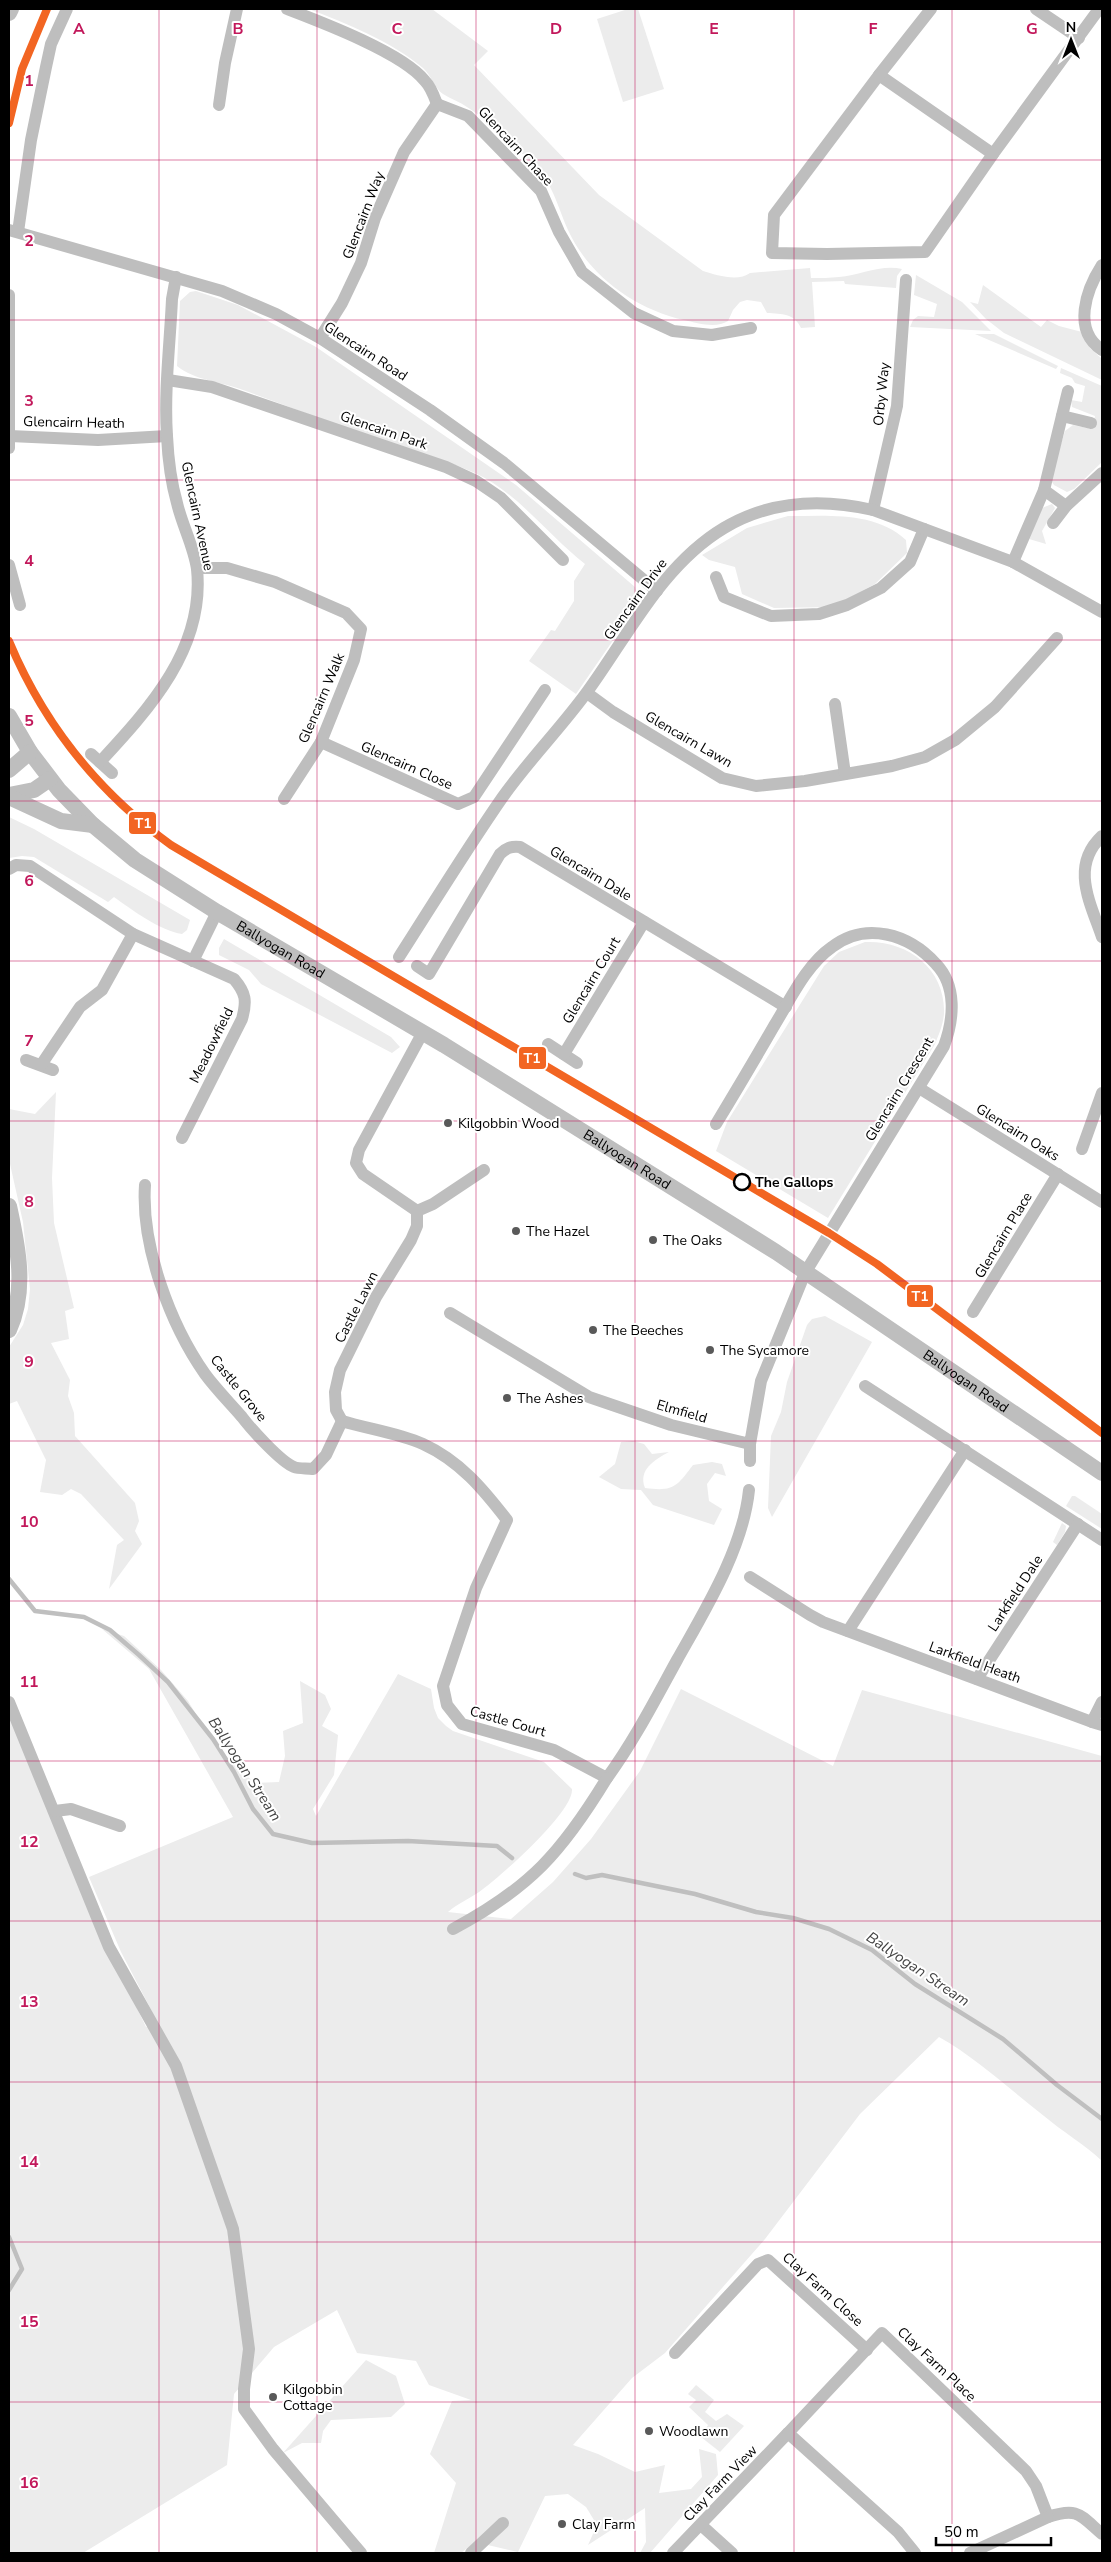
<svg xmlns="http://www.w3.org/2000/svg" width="1111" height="2562" font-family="'Nunito Sans',sans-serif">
	<rect width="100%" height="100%" fill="#fff"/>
	<!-- green -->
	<g fill="#ececec">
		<path d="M 309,9 L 432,9 L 488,51 L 474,65 L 599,195 L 703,271 C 716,275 738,282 750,273 L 810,268 L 811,278 C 821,278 830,278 839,277 C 860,275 882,264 902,269 L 897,276 L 896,288 L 845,284 L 844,281 L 812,282 L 815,327 L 801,328 C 794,313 782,314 767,313 L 761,302 L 747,300 L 740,302 L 733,310 L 728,321 C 716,329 697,323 684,320 C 635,309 589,276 568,230 C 557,205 553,183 533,164 C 512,144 491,122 467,107 C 460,102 451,99 443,94 C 435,89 431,75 423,68 C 392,42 346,23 309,9 Z"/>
		<polygon points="628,9 638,9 664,89 623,102 597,19"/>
		<polygon points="916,275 962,302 991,331 910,327 913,320 918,316 934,317 937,304 914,295"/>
		<polygon points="983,285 1041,327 1047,320 1059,326 1082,332 1090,348 1102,359 1102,380 1004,333 986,319 970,302 978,304"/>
		<path d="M 196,291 L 238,305 L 316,347 L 516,485 L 635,587 L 638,600 L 636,607 L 576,694 L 529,661 L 551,630 L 555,631 L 574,601 L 574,581 L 585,564 C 549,536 518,493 475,473 C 432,454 387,443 343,427 C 310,415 277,402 243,390 C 222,382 194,380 177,366 L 180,301 L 190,292 Z"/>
		<polygon points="975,334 994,334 1058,366 1056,369"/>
		<polygon points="1061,368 1102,386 1102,462 1074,489 1067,492 1054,485 1050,479 1065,431 1073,425 1092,429 1095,416 1072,407 1071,400 1082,402 1085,386 1075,383 1072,378 1060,373"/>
		<polygon points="1052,504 1055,508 1042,531 1046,544 1029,539 1042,508"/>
		<path d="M 788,516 C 828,516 875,511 906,540 L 907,553 L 875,584 L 832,607 L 774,608 L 742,594 L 735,567 L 709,560 L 702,555 L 747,528 Z"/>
		<path d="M 9,817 L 34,829 L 190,920 L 187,930 L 182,934 C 161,931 132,910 114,897 L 108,902 L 34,857 L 22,856 L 9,858 Z"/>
		<polygon points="224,939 391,1037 400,1047 392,1053 261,984 249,970 219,955 219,948"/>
		<path d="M 865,942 C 908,940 946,969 944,1014 C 943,1025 939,1034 935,1044 L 828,1218 L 716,1151 L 727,1122 L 824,966 L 839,952 Z"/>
		<polygon points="56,1092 52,1178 54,1223 74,1308 65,1311 69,1339 51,1343 70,1380 68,1396 74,1413 75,1436 135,1503 139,1521 135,1531 142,1544 109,1589 117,1545 124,1540 81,1494 71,1489 62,1495 40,1492 46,1460 17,1401 9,1404 9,1347 23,1325 28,1309 30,1289 23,1222 10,1164 9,1109 35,1114"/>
		<polygon points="825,1316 872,1342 772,1517 768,1508 771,1436 781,1412 787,1382 807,1325 812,1319"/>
		<path d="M 633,1441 L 644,1444 L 652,1454 L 669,1452 C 654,1460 638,1470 645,1488 C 674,1492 677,1486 693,1465 L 712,1462 L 722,1464 L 726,1476 L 715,1473 L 707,1484 L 709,1501 L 722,1509 L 714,1525 L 653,1505 L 641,1490 L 621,1489 L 599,1477 L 615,1464 L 621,1442 Z"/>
		<polygon points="1072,1496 1075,1496 1102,1514 1102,1529 1066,1506"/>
		<polygon points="1062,1523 1066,1526 1065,1532 1057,1545 1053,1542"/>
		<path d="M 102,1629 L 124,1636 L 161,1670 L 188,1701 L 219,1752 L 255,1783 L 279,1782 L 285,1756 L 283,1731 L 303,1723 L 300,1681 L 325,1695 L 331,1709 L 322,1726 L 338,1735 L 334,1775 L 313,1809 L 316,1816 L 398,1674 L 431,1689 L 434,1708 L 438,1718 L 446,1726 L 453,1731 L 544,1762 L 572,1789 C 574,1811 502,1875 483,1889 C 473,1897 458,1903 448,1912 L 511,1919 L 553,1882 L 591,1839 L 640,1771 L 681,1689 L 833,1766 L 862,1690 L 1102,1756 L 1102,2161 C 1084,2144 1063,2132 1044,2116 C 1009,2089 978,2059 939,2037 L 860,2114 L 765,2239 L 665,2353 L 632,2378 L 573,2445 L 598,2454 L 635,2472 L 665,2465 L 659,2493 L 691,2489 L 702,2477 L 699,2449 L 716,2454 L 718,2475 L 650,2553 L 640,2553 L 646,2542 L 645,2508 L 588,2545 L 597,2525 L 586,2507 L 568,2494 L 545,2496 L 518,2552 L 475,2542 L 461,2553 L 434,2553 L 456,2483 L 430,2454 L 452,2401 L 471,2400 L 429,2385 L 416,2361 L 357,2353 L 337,2310 L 274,2347 L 234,2394 L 227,2465 L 83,2553 L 9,2553 L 9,1716 L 113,1958 L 146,2027 L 157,2021 L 121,1952 L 89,1877 L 233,1817 L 149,1669 Z"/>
		<polygon points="366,2360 396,2376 405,2404 391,2417 331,2420 323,2431 321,2443 302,2443 283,2453"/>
		<polygon points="696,2385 714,2400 705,2412 716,2421 727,2414 744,2426 720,2452 701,2437 708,2425 689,2407 696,2400 688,2394"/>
	</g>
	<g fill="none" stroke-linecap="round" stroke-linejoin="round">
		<!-- stream -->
		<g stroke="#bfbfbf" stroke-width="4.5">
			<polyline points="9,1579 35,1611 84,1617 110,1630 139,1655 168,1682 213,1739 234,1772 253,1809 273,1834 312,1843 408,1841 497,1846 512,1858"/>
			<polyline points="575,1874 586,1878 602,1875 695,1894 756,1912 793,1918 829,1929 872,1950 915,1984 1003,2039 1057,2085 1102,2119"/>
			<polyline points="9,2237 22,2269 9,2290"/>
		</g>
		<!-- minor -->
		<g stroke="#bebebe" stroke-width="12">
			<path d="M 287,9 C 321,22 403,53 425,81 C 431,87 434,96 437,104"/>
			<polyline points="931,9 879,75 993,154 1099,9"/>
			<polyline points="1036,9 1079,38"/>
			<polyline points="879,75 774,215 772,253 827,254 925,252 993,154"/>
			<polyline points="437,104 468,116 541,191 559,232 582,272 634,313 673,331 712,335 751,328"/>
			<polyline points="219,105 225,63 237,9"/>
			<polyline points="9,230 222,291 276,314 320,338 430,410 504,463 657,591"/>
			<polyline points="18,232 31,140 46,67 51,44 67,9"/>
			<path d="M 1102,265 C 1086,290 1072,330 1102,350"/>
			<polyline points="320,338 342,303 361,263 375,218 404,152 437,104"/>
			<polyline points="168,380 212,387 446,467 476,481 501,498 563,560"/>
			<polyline points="1062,416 1091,423"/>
			<polyline points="10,436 98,440 167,436"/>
			<polyline points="9,448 9,295"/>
			<polyline points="1044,490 1066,506"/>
			<polyline points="873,510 897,406 906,280"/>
			<polyline points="1053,523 1066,506 1102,473"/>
			<polyline points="1013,562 1044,490 1068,391"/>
			<polyline points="9,565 20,605"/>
			<polyline points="197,568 227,568 275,582 346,613 361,629 354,660 321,742 284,799"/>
			<polyline points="716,577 724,597 771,616 819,614 847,605 881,588 910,562 924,529"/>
			<polyline points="587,693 613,712 722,778 756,786 805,781 892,766 925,757 955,740 995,707 1057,638"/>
			<polyline points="835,704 845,774"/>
			<polyline points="321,742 458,804 474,797 545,690"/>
			<polyline points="91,754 112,773"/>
			<path d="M 100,762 C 150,708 205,648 197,569 C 194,547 182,525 177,503 C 171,482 168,457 167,436 C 164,391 170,344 172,299 L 176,277"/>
			<path d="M 1102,836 C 1070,866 1090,902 1102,937"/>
			<path d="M 9,869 L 16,865 L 30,866 L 133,934 L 234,979 C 246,993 247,1001 242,1019 L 182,1138"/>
			<path d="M 399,957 C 433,904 466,850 502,798 C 528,761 560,729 587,692 C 628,636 662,565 724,528 C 771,500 821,498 873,510 L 1013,562 L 1102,612"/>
			<polyline points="193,961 217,912"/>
			<path d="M 417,966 L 429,974 L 500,854 C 506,848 511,846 520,847 L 786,1007"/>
			<polyline points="548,1044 577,1063"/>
			<polyline points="564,1054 644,922"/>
			<polyline points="26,1060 53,1070"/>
			<polyline points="41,1065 80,1007 102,990 133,934"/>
			<polyline points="919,1088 1102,1202"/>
			<polyline points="1082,1149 1102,1093"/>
			<path d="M 145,1185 C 141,1246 170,1324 205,1374 C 216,1389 230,1403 242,1417 C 251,1429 281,1462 294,1467 C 299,1469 307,1468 313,1469 L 326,1455 L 342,1421"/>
			<polyline points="417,1211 433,1204 484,1170"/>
			<polyline points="973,1312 1058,1174"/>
			<path d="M 450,1313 L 589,1397 L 671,1425 L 750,1444 L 761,1381 L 805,1273 L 944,1046 C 954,1019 957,986 936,964 C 909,934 866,921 832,947 C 806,965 790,1000 774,1026 C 755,1059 736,1091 716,1124"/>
			<polyline points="865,1386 1102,1540"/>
			<path d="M 342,1421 C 368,1429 398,1433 423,1444 C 460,1461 483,1489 507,1520 L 476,1588 L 443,1686 L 447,1705 L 462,1724 L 554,1750 L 607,1778 C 634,1741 655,1700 677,1660 C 705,1610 743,1549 749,1490"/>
			<polyline points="342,1421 336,1410 335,1392 340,1370 376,1297 411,1240 417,1226 417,1211 363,1174 356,1163 359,1150 423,1032"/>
			<polyline points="750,1444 750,1461"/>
			<polyline points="750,1577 810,1615 823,1622 1092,1722"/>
			<polyline points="848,1631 965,1450"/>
			<polyline points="977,1679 1078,1524"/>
			<polyline points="9,1702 109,1947 176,2066 233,2229 249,2349 244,2389 244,2409 273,2449 361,2553"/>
			<polyline points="1102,1702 1092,1722 1102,1725"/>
			<polyline points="55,1811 71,1809 120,1826"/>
			<path d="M 453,1929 C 530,1888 562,1852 607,1778"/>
			<polyline points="675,2353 758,2264 768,2260 867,2350"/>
			<polyline points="701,2525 732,2553"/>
			<polyline points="471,2553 503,2523"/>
			<polyline points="673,2553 788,2433"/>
			<path d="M 915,2553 L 898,2532 L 788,2433 L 882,2333 L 1026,2471 L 1036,2486 L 1048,2517 C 1078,2507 1080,2515 1102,2534"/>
			<polyline points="970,2553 1048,2517"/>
		</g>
		<!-- tertiary -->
		<g stroke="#bebebe" stroke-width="16">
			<polyline points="9,13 11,9"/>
			<path id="s1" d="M 9,716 L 30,752 L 59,790 L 93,825 L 135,860 L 217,912 L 444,1045 L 776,1252 L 1102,1473"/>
			<polyline points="9,770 30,752"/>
			<polyline points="9,795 34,790 50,779"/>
			<polyline points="9,797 61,821 93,825"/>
			<path d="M 9,1206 C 18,1247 27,1290 9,1330"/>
		</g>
		<defs>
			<g id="tram-1">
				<polyline points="9,123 22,69 47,9"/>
				<path d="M 9,641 C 44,725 98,792 171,845 L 829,1233 L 877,1264 L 1102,1433"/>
			</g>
		</defs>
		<!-- tram-1 casing -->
		<use href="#tram-1" stroke="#fff" stroke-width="11"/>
		<!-- tram-1 -->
		<use href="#tram-1" stroke="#f26522" stroke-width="8"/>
	</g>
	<!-- grid -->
	<path fill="none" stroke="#c2185b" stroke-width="1" stroke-opacity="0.55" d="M 159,9 L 159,2553M 317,9 L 317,2553M 476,9 L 476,2553M 635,9 L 635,2553M 794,9 L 794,2553M 952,9 L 952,2553M 9,160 L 1102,160M 9,320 L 1102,320M 9,480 L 1102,480M 9,640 L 1102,640M 9,801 L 1102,801M 9,961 L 1102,961M 9,1121 L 1102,1121M 9,1281 L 1102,1281M 9,1441 L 1102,1441M 9,1601 L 1102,1601M 9,1761 L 1102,1761M 9,1921 L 1102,1921M 9,2082 L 1102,2082M 9,2242 L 1102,2242M 9,2402 L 1102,2402"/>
	<!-- markers -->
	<g fill="#595959" stroke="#fff" stroke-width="2">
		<circle cx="448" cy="1123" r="5"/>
		<circle cx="516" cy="1231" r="5"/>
		<circle cx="653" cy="1240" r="5"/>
		<circle cx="593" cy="1330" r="5"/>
		<circle cx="710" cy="1350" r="5"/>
		<circle cx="507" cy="1398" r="5"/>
		<circle cx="273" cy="2397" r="5"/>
		<circle cx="649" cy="2431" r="5"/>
		<circle cx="562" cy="2524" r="5"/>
	</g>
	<circle fill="#fff" stroke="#000" stroke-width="2.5" cx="742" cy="1182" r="8"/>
	<g text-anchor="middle" stroke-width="4" stroke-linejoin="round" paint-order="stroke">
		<!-- street labels -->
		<g font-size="14" fill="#000" stroke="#fff">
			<text transform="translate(516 146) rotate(47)" y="5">Glencairn Chase</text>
			<text transform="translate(363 215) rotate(-69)" y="5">Glencairn Way</text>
			<text transform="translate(366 351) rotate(33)" y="5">Glencairn Road</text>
			<text transform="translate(881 394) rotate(-84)" y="5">Orby Way</text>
			<text transform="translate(74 422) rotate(1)" y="5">Glencairn Heath</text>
			<text transform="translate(384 430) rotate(19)" y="5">Glencairn Park</text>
			<text transform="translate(198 516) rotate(78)" y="5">Glencairn Avenue</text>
			<text transform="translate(635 599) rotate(-54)" y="5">Glencairn Drive</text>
			<text transform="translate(321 698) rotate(-67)" y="5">Glencairn Walk</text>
			<text transform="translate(689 739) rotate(30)" y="5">Glencairn Lawn</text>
			<text transform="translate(407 765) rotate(24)" y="5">Glencairn Close</text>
			<text transform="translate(591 873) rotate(31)" y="5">Glencairn Dale</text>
			<text dy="5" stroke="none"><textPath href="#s1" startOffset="364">Ballyogan Road</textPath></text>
			<text transform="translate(591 980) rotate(-59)" y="5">Glencairn Court</text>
			<text transform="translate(211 1045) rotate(-64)" y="5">Meadowfield</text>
			<text transform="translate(899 1089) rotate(-59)" y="5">Glencairn Crescent</text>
			<text transform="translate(1018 1132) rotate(32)" y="5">Glencairn Oaks</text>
			<text dy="5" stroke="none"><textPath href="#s1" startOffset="769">Ballyogan Road</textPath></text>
			<text transform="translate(1003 1235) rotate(-59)" y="5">Glencairn Place</text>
			<text transform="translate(356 1307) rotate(-63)" y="5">Castle Lawn</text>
			<text dy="5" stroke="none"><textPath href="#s1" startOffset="1174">Ballyogan Road</textPath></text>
			<text transform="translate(239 1388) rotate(51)" y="5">Castle Grove</text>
			<text transform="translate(682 1411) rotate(16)" y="5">Elmfield</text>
			<text transform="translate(1015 1593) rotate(-57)" y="5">Larkfield Dale</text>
			<text transform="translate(975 1662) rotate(20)" y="5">Larkfield Heath</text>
			<text transform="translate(508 1721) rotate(16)" y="5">Castle Court</text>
			<text transform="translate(823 2289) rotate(42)" y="5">Clay Farm Close</text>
			<text transform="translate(937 2364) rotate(43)" y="5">Clay Farm Place</text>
			<text transform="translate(720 2483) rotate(-46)" y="5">Clay Farm View</text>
		</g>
		<!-- poi labels -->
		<g font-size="14" fill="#000" stroke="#fff" text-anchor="start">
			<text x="458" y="1128">Kilgobbin Wood</text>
			<text x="526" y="1236">The Hazel</text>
			<text x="663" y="1245">The Oaks</text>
			<text x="603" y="1335">The Beeches</text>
			<text x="720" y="1355">The Sycamore</text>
			<text x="517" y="1403">The Ashes</text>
			<text x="283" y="2394">Kilgobbin<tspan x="283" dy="16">Cottage</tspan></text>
			<text x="659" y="2436">Woodlawn</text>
			<text x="572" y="2529">Clay Farm</text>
		</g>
		<!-- stop labels -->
		<g font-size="14" font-weight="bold" fill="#000" stroke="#fff" text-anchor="start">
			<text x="755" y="1187">The Gallops</text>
		</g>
		<!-- water labels -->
		<g font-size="15" font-style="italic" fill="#444" stroke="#fff">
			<text transform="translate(245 1769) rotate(57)" y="5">Ballyogan Stream</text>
			<text transform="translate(918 1969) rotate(34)" y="5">Ballyogan Stream</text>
		</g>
	</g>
	<g font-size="16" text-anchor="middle" font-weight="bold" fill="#c2185b" stroke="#fff" stroke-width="4" stroke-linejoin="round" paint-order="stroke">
		<text x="79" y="34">A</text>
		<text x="238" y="34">B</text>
		<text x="397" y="34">C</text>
		<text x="556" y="34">D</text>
		<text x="714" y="34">E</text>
		<text x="873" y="34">F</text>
		<text x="1032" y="34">G</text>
		<text x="29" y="86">1</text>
		<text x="29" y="246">2</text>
		<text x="29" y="406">3</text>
		<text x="29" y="566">4</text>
		<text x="29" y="726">5</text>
		<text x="29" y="886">6</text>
		<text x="29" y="1046">7</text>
		<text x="29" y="1207">8</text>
		<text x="29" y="1367">9</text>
		<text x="29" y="1527">10</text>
		<text x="29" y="1687">11</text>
		<text x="29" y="1847">12</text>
		<text x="29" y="2007">13</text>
		<text x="29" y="2167">14</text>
		<text x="29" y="2327">15</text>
		<text x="29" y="2488">16</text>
	</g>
	<g stroke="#fff" stroke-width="2">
		<rect x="128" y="811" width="29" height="24" rx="5" fill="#f26522"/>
		<rect x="518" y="1046" width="29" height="24" rx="5" fill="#f26522"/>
		<rect x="906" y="1284" width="28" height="24" rx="5" fill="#f26522"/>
	</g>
	<g font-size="14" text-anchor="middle" font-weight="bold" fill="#fff">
		<text x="143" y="828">T1</text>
		<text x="532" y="1063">T1</text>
		<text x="920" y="1301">T1</text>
	</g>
	<!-- border -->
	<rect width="1111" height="2562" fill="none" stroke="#000000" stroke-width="20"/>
	<!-- north arrow -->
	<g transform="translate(1071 40)" stroke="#ffffff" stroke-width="4" paint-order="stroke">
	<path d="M0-4L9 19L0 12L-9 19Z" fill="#000000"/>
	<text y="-8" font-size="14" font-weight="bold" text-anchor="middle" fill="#000000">N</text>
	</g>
	<!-- scale -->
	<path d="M936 2537v8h115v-8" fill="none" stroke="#000000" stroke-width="2.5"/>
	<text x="944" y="2537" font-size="15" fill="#000000" stroke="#ffffff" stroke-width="4" paint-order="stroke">50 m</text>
</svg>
